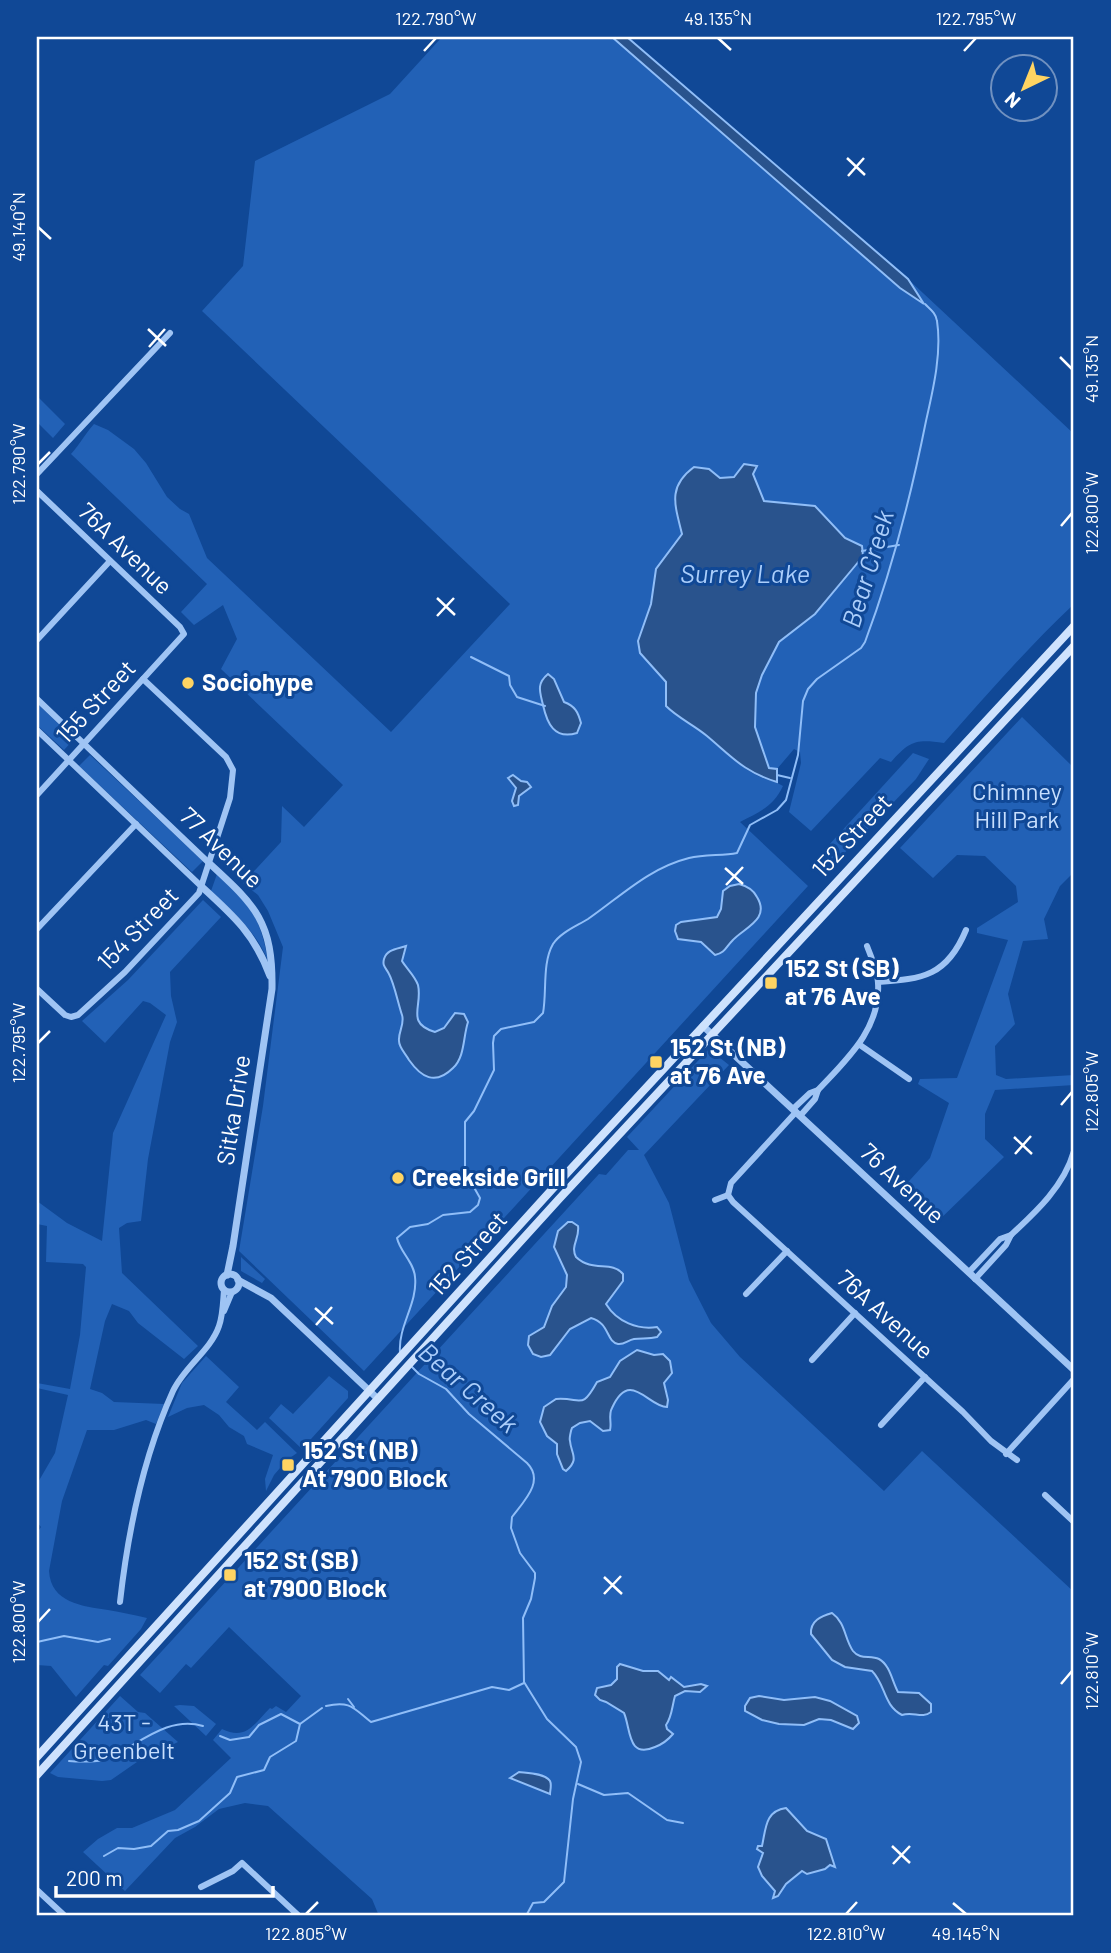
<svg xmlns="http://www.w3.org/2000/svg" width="1111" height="1953" font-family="Barlow,sans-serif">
	<rect width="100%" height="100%" fill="#104896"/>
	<!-- green -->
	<g fill="#2261b6">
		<path d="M 442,37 L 612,37 L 900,288 L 923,303 L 908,279 L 1074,434 L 1074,604 C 1028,647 986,696 944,743 C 915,739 910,741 891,762 L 880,758 L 811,831 L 789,812 L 801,763 L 800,752 L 794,749 L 777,769 L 769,768 L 755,727 L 756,693 L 762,675 L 779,642 L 816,614 L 856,566 L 862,556 L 862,546 L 845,538 L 815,506 L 764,501 L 753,474 L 756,467 L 735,477 L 720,478 L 709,469 L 674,501 L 682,534 L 656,569 L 651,604 L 638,641 L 640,653 L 666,682 L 666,706 C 678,718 693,725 706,735 C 724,749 737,765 758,776 C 766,780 775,781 783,786 C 773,807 759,812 740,822 L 808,886 L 364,1371 L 239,1251 L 263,1106 L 283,947 L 268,911 L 258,895 L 243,883 L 281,842 L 282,806 L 304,827 L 343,785 L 221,669 L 237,639 L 223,605 L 194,625 L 181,612 L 207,584 L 71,454 C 80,444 85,434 94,424 L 108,430 L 134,449 L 146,463 L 167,497 L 180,509 L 189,514 L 207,558 L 391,732 L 510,604 L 202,311 L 243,266 L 255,161 L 390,94 Z"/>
		<polygon points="37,396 65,424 53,438 37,422"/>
		<polygon points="37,703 74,739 64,750 37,725"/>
		<polygon points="1022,717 1071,765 1074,766 1074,872 1060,886 1044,919 1048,939 1023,941 1008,994 1015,1024 995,1046 996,1075 1006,1079 1074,1075 1074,1085 995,1090 985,1114 985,1139 1004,1157 934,1225 900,1191 930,1158 949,1103 918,1084 920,1079 957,1078 1008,940 977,933 977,928 1018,902 1016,886 985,856 957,855 933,878 900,848"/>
		<polygon points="913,753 929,759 916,779 831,867 827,861 828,846"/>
		<polygon points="90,755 203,861 192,872 79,766"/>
		<path d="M 217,874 C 250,905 260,916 268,961 C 256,931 234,913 211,891 Z"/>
		<path d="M 203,900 L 221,917 L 170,972 L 171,996 L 177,1022 L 170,1042 L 148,1159 L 141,1221 L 127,1223 L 119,1228 L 122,1273 L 198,1346 L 184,1359 L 138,1323 L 129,1311 L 112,1304 L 105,1321 L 90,1389 L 102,1393 L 114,1402 L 164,1404 L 156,1424 L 146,1420 L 114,1430 L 87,1430 L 62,1501 L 49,1571 C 51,1603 82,1606 108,1610 C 121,1612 134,1615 147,1618 L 141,1629 L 108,1666 L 104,1665 L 76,1697 L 51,1666 L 37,1665 L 37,1533 L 41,1527 L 37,1522 L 37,1484 L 55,1453 L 68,1395 L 37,1388 L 37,1383 L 70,1389 L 80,1335 L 86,1267 L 83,1264 L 46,1262 L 47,1226 L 37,1224 L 37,1201 L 67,1223 L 102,1241 L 113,1133 L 166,1015 L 150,1003 L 143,1001 L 105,1043 L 82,1021 L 128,980 Z"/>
		<path d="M 709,1049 L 729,1065 L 644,1155 L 669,1203 L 689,1280 L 711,1323 L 740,1357 L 884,1491 L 922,1451 L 1074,1592 L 1074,1916 L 379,1916 L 372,1899 L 268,1806 L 245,1803 L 219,1809 L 195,1827 L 175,1838 L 125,1891 L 83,1852 L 98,1839 L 117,1828 L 132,1828 L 175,1810 L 231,1758 L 213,1740 L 222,1729 C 246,1741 254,1724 270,1708 L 272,1709 L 276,1706 L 286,1712 L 301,1696 L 229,1627 L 191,1668 L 186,1664 L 160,1693 L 140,1675 L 599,1174 L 606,1175 L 628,1150 L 639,1150 L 627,1137 Z"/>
		<polygon points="241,1257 265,1279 262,1283 241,1271"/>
		<polygon points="206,1356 239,1387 226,1402 257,1430 265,1422 297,1453 287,1460 274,1475 266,1491 265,1479 273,1455 247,1444 244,1436 229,1427 219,1415 204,1405 187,1408 168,1417 182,1383"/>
		<polygon points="329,1376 348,1391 348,1398 302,1449 269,1418 281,1404 293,1414"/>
		<polygon points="120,1696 138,1712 145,1713 178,1742 137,1762 111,1780 102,1781 58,1777 50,1773"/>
		<polygon points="180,1705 194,1706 216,1724 206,1736 174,1706"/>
	</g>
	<!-- water -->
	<g fill="#29538d" stroke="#90bef8" stroke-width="2">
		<polygon points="612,37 627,37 908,279 924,304 900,288"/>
		<path d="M 744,464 L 757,466 L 753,474 L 764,501 L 815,506 L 845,538 L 862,546 L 863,556 L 855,566 L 815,614 L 779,642 L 762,675 L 756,693 L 755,727 L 769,768 L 777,769 L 777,782 C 744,772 732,757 707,736 C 694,725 678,718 666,706 L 666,682 L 640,653 L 638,641 L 651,604 L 656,569 L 682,534 C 675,505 667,487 694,467 L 709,469 L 720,478 L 734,477 Z"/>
		<path d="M 548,674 L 554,679 L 564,702 C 575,706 578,712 581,723 L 577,733 C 554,740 547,723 543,705 C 540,692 536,684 548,674 Z"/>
		<polygon points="513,775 521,781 527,782 531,787 519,796 518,805 514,806 512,801 516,788 508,778"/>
		<path d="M 739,884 C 747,886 753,889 757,897 C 771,920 743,928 732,941 C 726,947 725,953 715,955 L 701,942 L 678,939 L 675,931 L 676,925 L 681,922 L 717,917 L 721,909 L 723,891 L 730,886 Z"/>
		<path d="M 406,946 L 402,961 C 407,969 415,976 418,985 C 423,1006 405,1023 435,1032 L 444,1028 L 455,1013 L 464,1014 L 468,1022 C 463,1037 465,1057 453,1068 C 435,1086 421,1077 409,1060 C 406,1054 399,1048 399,1041 C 398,1032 405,1024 402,1015 C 398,1003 394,983 389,974 C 386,968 382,966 384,959 C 387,949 397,949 406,946 Z"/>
		<path d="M 568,1222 L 572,1222 L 578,1226 C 580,1238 570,1246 576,1257 C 593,1273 611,1260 623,1274 L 623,1281 L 606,1304 C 617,1322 638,1330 657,1327 L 661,1332 L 657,1337 C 649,1339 642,1338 634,1339 C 628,1340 624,1345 618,1344 C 606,1342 610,1323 591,1318 L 570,1329 L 550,1355 L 541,1357 L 533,1354 L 528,1345 L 529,1336 L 544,1327 L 552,1306 L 566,1287 L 567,1275 L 554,1247 L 558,1231 Z"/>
		<path d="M 637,1350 L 654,1355 L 663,1354 L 670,1361 L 672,1373 L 664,1383 L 668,1400 L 667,1407 C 648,1407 630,1368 612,1408 C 608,1415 612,1423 610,1430 L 603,1431 L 590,1421 L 580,1423 L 572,1428 C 571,1430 569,1439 570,1441 C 571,1454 580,1459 566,1471 L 563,1469 L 557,1454 L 557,1444 L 547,1436 L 540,1422 L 544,1407 L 556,1399 C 582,1397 581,1411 597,1382 L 610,1377 L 620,1361 Z"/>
		<path d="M 832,1613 C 846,1623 844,1638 853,1651 C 860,1660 870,1655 879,1659 C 890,1665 892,1681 898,1692 L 919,1693 L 931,1704 L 931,1712 C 922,1719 913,1711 902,1715 C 883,1705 886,1685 872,1671 L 845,1667 L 832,1660 L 811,1634 C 810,1621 821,1616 832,1613 Z"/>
		<path d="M 620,1664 L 643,1671 L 658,1671 L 669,1680 L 671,1677 L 684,1687 L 701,1684 L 707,1686 L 700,1692 L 685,1691 L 675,1696 C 672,1706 672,1717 666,1725 L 667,1729 L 673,1734 C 668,1740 663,1744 655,1747 C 627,1759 631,1729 624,1713 L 606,1702 L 600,1700 L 595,1695 L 597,1688 L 611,1685 L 617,1679 L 617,1667 Z"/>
		<polygon points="759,1696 784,1700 815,1697 830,1701 857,1716 859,1723 853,1729 831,1720 819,1719 804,1725 779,1724 762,1720 745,1711 745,1706 750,1698"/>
		<path d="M 519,1772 C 526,1773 545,1773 550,1781 C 552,1785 550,1790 550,1794 L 510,1778 Z"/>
		<path d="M 786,1808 L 807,1831 L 826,1839 L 835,1867 L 830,1865 L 825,1869 L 807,1874 L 802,1871 L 786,1884 L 778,1896 L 773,1898 L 775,1891 L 762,1876 L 758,1867 L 763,1853 L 757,1849 L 758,1846 L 762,1846 C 766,1828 765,1811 786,1808 Z"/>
	</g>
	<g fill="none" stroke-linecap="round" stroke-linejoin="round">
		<!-- stream -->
		<g stroke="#90bef8" stroke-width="2">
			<polyline points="862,551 899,545"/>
			<polyline points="471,657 509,676 510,685 517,697 545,706"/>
			<polyline points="777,775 790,778"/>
			<path d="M 400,1352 C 398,1326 418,1303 415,1277 C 414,1262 400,1252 397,1238 L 410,1227 L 428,1224 L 443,1215 L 470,1212 L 478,1205 L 480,1198 L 467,1175 L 465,1166 L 465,1122 L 474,1111 L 494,1070 L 493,1043 L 494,1036 L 501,1029 L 534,1022 L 543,1013 C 547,992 542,963 553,944 C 561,932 577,926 588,919 C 621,896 649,868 689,858 C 705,854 722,856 737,853 L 750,825 L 777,810 L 786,800 L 798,755 L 803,701 L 808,689 L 817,679 L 861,648 L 865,642 C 892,570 911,496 926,421 C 933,390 942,353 937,321 C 936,313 930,309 925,304"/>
			<path d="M 412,1367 L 419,1374 L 446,1389 L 469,1414 L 527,1463 C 545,1481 524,1501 512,1517 L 511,1528 L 520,1553 L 535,1573 L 535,1578 L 531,1599 L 523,1618 L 524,1682 L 547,1719 L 576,1747 L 581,1762 L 573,1799 L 564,1882 L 544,1902 L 533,1903 L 526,1916"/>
			<polyline points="37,1642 64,1636 98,1642 110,1639"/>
			<polyline points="348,1699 354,1707"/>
			<path d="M 326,1706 C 351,1700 354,1709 371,1722 L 492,1687 L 509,1690 L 524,1683"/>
			<polyline points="220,1736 230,1740 249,1737 259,1725 281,1714 300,1724 322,1708"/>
			<path d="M 69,1761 C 79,1762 98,1762 107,1759 C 138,1745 168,1715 203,1726"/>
			<polyline points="578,1784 604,1795 628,1793 667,1820 683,1823"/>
			<polyline points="104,1856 118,1848 134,1849 151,1846 168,1831 178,1830 199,1821 230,1793 237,1777 264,1770 270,1757 296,1741 300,1724"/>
		</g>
		<!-- minor -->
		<g stroke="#9fc4f4" stroke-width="6">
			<polyline points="37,474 170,333"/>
			<polyline points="37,491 180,627 184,634 37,795"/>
			<polyline points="37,640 110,561"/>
			<polyline points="37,699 209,863"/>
			<polyline points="37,730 202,887"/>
			<polyline points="37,929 136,824"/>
			<path d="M 878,982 C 923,979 947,976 966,930"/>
			<polyline points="37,989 65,1015 71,1017 78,1015 125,972 199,893 230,798 233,770 226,757 143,679"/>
			<polyline points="860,1045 909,1079"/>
			<path d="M 793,1109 L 810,1093 L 818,1090 C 846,1060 881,1029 878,983 C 878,971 871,957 867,946"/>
			<polyline points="800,1116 815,1099 818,1090"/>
			<polyline points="728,1195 733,1202 963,1412 991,1441 1017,1460"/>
			<polyline points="728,1195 731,1183 796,1112"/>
			<polyline points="715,1200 728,1195"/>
			<polyline points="969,1272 1000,1239 1011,1235"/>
			<path d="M 975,1279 L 1006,1245 L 1011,1235 C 1037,1211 1064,1186 1074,1151"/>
			<polyline points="746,1294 787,1251"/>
			<polyline points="224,1311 232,1292"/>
			<polyline points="812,1360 855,1313"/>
			<polyline points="881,1425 925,1377"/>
			<polyline points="1006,1454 1074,1379"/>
			<polyline points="1045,1495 1074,1522"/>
			<path d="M 120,1602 C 128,1531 143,1457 173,1391 C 184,1367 211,1350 219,1326 C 223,1315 223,1301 224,1290"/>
			<polyline points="201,1887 233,1871 242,1863 299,1916"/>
			<polyline points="37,1890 65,1916"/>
		</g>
		<!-- tertiary -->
		<g stroke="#9fc4f4" stroke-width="7">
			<path d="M 209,863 C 256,906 273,922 272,989 L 233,1246 L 227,1275"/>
			<path d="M 202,887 C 234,916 255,935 270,976"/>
			<polyline points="703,1026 1074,1370"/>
			<circle cx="230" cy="1283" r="9"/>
			<polyline points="238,1280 271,1298 378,1399"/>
		</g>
		<!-- secondary -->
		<g stroke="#cee2fd" stroke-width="8">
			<polyline points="37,1757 556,1185 1074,626"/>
			<polyline points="37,1775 559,1199 1074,646"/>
		</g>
	</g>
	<!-- ticks -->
	<path fill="none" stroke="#fff" stroke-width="2.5" d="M 718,38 L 731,50M 424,51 L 436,38M 964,51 L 976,38M 847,158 L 865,175M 848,176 L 864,158M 38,227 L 51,239M 148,329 L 166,346M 149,347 L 165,329M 1060,357 L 1072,369M 38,464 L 50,452M 1061,526 L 1072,513M 437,598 L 455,615M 437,616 L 454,598M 725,868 L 743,884M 726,885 L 743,867M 38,1043 L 50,1031M 1061,1105 L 1072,1092M 1014,1137 L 1032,1154M 1015,1154 L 1031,1136M 315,1308 L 333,1324M 316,1325 L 332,1307M 604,1577 L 622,1594M 604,1594 L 621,1576M 38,1622 L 50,1609M 1061,1684 L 1072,1671M 892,1846 L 910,1863M 893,1864 L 910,1846M 953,1903 L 966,1914M 306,1914 L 318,1902M 846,1914 L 857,1902"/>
	<!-- markers -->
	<g fill="#ffd462" stroke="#104896" stroke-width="2.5">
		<circle cx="188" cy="683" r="7"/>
		<rect x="764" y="976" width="14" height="14" rx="3.5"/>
		<rect x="649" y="1055" width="14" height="14" rx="3.5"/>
		<circle cx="398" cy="1178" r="7"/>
		<rect x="281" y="1458" width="14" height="14" rx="3.5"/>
		<rect x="223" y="1568" width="14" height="14" rx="3.5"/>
	</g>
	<g text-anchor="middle" stroke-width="6" stroke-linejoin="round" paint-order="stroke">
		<!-- street labels -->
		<g font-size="24" fill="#fff" stroke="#104896">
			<text transform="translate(125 549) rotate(44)" y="8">76A Avenue</text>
			<text transform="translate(96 702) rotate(-47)" y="8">155 Street</text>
			<text transform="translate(852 836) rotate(-47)" y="8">152 Street</text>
			<text transform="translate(221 848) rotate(44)" y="8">77 Avenue</text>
			<text transform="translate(138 929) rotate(-46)" y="8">154 Street</text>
			<text transform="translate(234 1110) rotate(-81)" y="8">Sitka Drive</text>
			<text transform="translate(902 1184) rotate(43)" y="8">76 Avenue</text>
			<text transform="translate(468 1254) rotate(-48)" y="8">152 Street</text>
			<text transform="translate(885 1315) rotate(42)" y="8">76A Avenue</text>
		</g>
		<!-- poi labels -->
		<g font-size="24" font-weight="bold" fill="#fff" stroke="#104896" text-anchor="start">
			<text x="202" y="691">Sociohype</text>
			<text x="785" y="977">152 St (SB)<tspan x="785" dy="28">at 76 Ave</tspan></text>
			<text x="670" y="1056">152 St (NB)<tspan x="670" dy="28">at 76 Ave</tspan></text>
			<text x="412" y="1186">Creekside Grill</text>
			<text x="302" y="1459">152 St (NB)<tspan x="302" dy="28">At 7900 Block</tspan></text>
			<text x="244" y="1569">152 St (SB)<tspan x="244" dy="28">at 7900 Block</tspan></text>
		</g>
		<!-- park labels -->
		<g font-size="24" fill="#c7dffe" stroke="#104896">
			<text x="1017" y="800">Chimney<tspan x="1017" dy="28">Hill Park</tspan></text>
			<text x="124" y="1731">43T -<tspan x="124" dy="28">Greenbelt</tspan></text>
		</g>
		<!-- water labels -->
		<g font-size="26" font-style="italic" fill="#abcefb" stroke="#104896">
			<text transform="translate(868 569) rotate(-73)" y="9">Bear Creek</text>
			<text x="745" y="583">Surrey Lake</text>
			<text transform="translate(468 1388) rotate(41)" y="9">Bear Creek</text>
		</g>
	</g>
	<!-- border -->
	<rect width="1111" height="1953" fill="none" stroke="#104896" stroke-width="77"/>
	<!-- north arrow -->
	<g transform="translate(1024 88) rotate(223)"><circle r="33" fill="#104896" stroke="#7091c0" stroke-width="2"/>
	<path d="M0-5L12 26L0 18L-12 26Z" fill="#ffd462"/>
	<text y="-10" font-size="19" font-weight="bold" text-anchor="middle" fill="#ffffff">N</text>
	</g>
	<!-- scale -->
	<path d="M56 1886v10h217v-10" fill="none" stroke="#ffffff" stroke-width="3.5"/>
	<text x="66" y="1886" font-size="21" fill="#ffffff" stroke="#104896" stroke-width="5" paint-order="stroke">200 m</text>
	<rect x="38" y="38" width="1034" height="1876" fill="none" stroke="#fff" stroke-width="2.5"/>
	<g font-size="18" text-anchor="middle" fill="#fff">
		<text x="436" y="25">122.790°W</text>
		<text x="718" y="25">49.135°N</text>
		<text x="976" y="25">122.795°W</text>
		<text transform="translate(19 227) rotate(-90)" y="6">49.140°N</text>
		<text transform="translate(1092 369) rotate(-90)" y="6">49.135°N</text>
		<text transform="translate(19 464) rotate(-90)" y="6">122.790°W</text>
		<text transform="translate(1092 513) rotate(-90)" y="6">122.800°W</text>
		<text transform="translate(19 1043) rotate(-90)" y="6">122.795°W</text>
		<text transform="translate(1092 1092) rotate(-90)" y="6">122.805°W</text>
		<text transform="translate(19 1622) rotate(-90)" y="6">122.800°W</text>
		<text transform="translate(1092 1671) rotate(-90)" y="6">122.810°W</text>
		<text x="306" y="1940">122.805°W</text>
		<text x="846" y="1940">122.810°W</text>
		<text x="966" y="1940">49.145°N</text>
	</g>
</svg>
